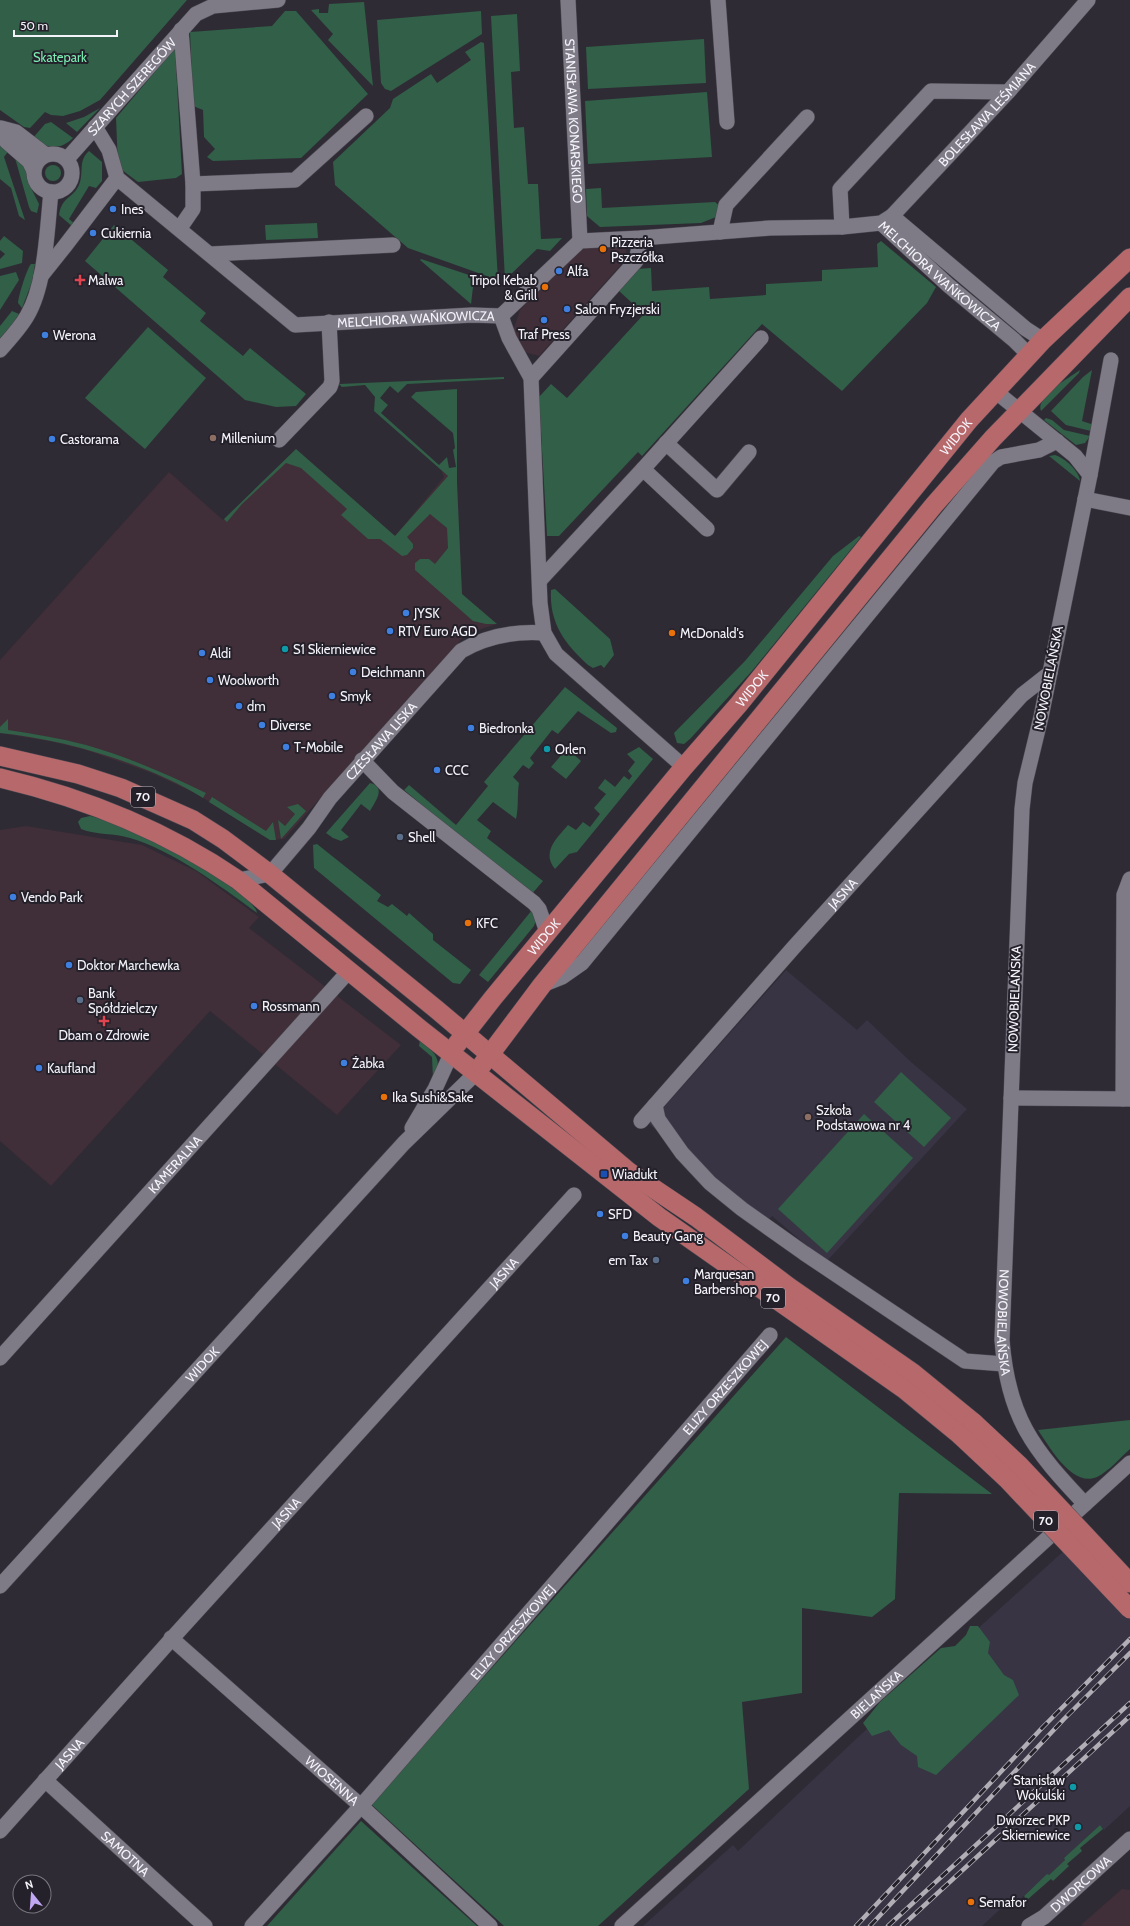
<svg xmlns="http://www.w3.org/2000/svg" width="1130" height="1926" font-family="Cabin,sans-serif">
	<rect width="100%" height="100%" fill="#2e2b35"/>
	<!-- commercial -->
	<g fill="#402e38">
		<polygon points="625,244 627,258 539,356 524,352 513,331 520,310 578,247"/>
		<polygon points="296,449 395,536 444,477 441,470 457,483 462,594 497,624 466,634 284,839 270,840 195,793 149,772 86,750 54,742 0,733 0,660 169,472 223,520"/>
		<polygon points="26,826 142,845 196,871 259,917 249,928 401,1045 337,1115 210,1011 51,1186 0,1141 0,830"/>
		<polygon points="1122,1889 1130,1890 1130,1926 1083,1926 1081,1925"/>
	</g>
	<!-- built -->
	<g fill="#383444">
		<polygon points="786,970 857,1030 867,1020 911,1062 967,1109 826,1262 772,1216 766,1223 649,1124"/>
		<polygon points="1078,1538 1130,1593 1130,1806 1104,1830 1100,1825 1064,1858 1065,1860 1059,1866 1049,1875 1047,1875 1018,1901 1009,1901 982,1926 643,1926 733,1845 738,1851 856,1739"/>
	</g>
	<!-- green -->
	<g fill="#315f47">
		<polygon points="0,0 187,0 100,100 80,111 63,116 51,115 45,112 30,128 24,127 0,110"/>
		<polygon points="364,2 373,86 328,40 333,34 311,10 319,9 319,13 328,13 329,4"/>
		<polygon points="285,11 296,11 368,94 301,158 213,161 207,157 215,149 204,137 203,110 193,106 190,32 272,26"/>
		<polygon points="481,11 482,34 391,91 385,89 381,83 377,20"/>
		<polygon points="517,14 520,71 511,72 514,128 524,127 528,184 538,184 541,239 562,238 550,251 537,249 505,280 491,16"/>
		<polygon points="704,39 706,83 588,89 586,47"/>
		<polygon points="481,42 484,43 498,280 408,248 335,185 333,162 390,108 393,99 431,74 437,83 471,60 465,52"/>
		<polygon points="175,48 182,174 176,178 138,182 118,167 116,118"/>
		<polygon points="707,92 712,157 588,164 585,101"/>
		<polygon points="100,108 77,132 66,123 84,117"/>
		<path d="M 51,122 L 73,138 C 59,152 46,147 32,139 L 45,124 Z"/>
		<polygon points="0,140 10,149 4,157 25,220 19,216 11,188 0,179"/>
		<path d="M 89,151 L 102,162 L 102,181 L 96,188 L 89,186 L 69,219 L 75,224 L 73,227 L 59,215 C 62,197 71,199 78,187 C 85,175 77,161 89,151 Z"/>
		<polygon points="15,158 26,167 27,180 39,204 37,213 31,211 29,207"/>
		<circle cx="53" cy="173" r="8"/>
		<polygon points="601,188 602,208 715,202 721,207 716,217 701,223 600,227 587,216 586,189"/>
		<polygon points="317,223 318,238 266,240 265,225"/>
		<polygon points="114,225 168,270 163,277 206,313 200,321 243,356 250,348 306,394 296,406 276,407 245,400 85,261"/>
		<polygon points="4,236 23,251 22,263 0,269 0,259 5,254 0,250 0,241"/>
		<polygon points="881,241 936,287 927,303 842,391 762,324 642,456 638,452 559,536 547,536 539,397 551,384 567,398 644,314 618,290 637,269 651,268 652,291 709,287 710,299 766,295 766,284 822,281 822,270 878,267 877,244"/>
		<polygon points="421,259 472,276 474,279 471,304 420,260"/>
		<path d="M 31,264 L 35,264 L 32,282 L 22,308 L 18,303 C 18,297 27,268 31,264 Z"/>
		<polygon points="16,272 19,280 0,310 0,276"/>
		<polygon points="12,311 19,314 11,326 0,338 0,326"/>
		<polygon points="148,327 206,378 145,449 85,398"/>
		<path d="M 1080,370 L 1079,373 L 1041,411 C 1035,397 1070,377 1080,370 Z"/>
		<polygon points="1092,370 1082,421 1091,424 1091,431 1066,425 1051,411 1083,377"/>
		<polygon points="504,377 504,379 407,384 398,393 390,386 380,398 388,405 381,413 439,465 447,457 449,468 456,467 453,450 455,448 453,433 411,397 416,392 457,389 457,483 462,594 497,624 486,624 473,621 415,570 415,563 420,559 429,559 435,564 448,548 447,528 430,514 407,537 413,544 413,548 407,555 402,556 380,539 368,539 341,515 347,509 301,468 286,463 242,504 227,522 224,519 296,449 395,536 448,476 374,411 375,397 365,385 342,387 339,384"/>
		<polygon points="1046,418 1052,420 1064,430 1090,436 1085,443 1076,445 1044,420"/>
		<path d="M 1055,455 C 1065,458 1079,471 1080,481 L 1049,456 Z"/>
		<polygon points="859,536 861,537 752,671 690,739 684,744 677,743 674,733 745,661 833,556"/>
		<path d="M 555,589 L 610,639 L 614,655 L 604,668 L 601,665 L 593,668 L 588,665 C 565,644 549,623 551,590 Z"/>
		<path d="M 565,687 L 617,728 L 616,732 L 611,733 L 578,711 L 558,734 L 552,730 L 530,758 L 534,763 L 529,769 L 523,765 L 513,777 L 519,783 C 517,795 519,806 516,819 L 493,802 L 477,820 L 491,831 L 487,838 L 543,881 L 531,895 L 404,790 L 409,785 L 456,825 L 488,786 L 484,782 Z"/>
		<path d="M 8,719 L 8,730 C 34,734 60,738 86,745 C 128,757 167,774 206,793 L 203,798 C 149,764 63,739 0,733 L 0,727 Z"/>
		<polygon points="571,744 577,747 572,753 581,761 566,779 551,767"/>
		<path d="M 639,747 L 653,759 L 577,852 L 569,854 L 555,869 C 541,852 557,838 568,825 L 576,830 L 583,822 L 590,827 L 600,814 L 594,808 L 606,794 L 598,788 L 605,779 L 615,787 L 624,776 L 629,780 L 632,776 L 628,771 L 635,762 L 627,754 Z"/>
		<path d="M 370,783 C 387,787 375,802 370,811 L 361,804 L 341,830 L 349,837 L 341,841 L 333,838 L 326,833 Z"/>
		<polygon points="212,797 266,831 273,822 276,840 270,840 209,802"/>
		<polygon points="298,804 306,811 281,839 278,820 285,826 295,814 287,807"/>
		<path d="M 90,816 C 110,820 141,833 159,842 C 176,851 256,897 257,913 C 222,887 172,850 130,838 C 114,833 96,835 81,829 L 78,822 L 81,818 Z"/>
		<polygon points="317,844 381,895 377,901 388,907 392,904 407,916 409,913 433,934 433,940 471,970 460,984 453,983 314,868 313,845"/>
		<polygon points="532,910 536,920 534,926 488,982 479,975"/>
		<path d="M 420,1040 C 435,1053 444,1060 433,1079 L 432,1057 L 419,1046 Z"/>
		<polygon points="901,1072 951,1118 924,1147 874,1102"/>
		<polygon points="864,1114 913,1158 827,1253 778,1209"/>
		<polygon points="786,1337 992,1494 899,1493 895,1599 872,1617 802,1608 802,1693 742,1702 749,1789 598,1926 504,1926 371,1804"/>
		<path d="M 1130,1420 L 1130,1449 C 1120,1458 1109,1471 1097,1477 C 1072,1488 1049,1446 1038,1430 Z"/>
		<polygon points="970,1626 978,1626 990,1642 988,1653 1004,1675 1013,1680 1019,1695 936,1775 918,1767 917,1756 901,1745 889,1730 872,1736 863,1723 880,1702 941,1648 955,1646 966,1635"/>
		<polygon points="361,1821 477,1926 267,1926"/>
		<polygon points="1100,1825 1103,1829 1080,1848 1082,1851 1067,1864 1069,1866 1053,1881 1051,1879 1027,1900 1024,1896 1047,1874 1049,1875 1065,1860 1064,1858"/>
	</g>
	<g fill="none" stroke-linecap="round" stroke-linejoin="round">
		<defs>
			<g id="minor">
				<path id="s1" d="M 568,0 L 580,241"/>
				<polyline points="718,0 727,122"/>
				<path id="s2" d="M 95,127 L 109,150 L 117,178 L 295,325 L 472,315 L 501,316 L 580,241 L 641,238 L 770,228 L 842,227 L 881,223 L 892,216 L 1008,92 L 1088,0"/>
				<circle cx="53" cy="173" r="19"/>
				<path id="s3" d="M 67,159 L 196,14 L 213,6 L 278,0"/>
				<polyline points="34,171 29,161 6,141 1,128 16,132 46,155"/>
				<polyline points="193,184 295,180 366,116"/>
				<polyline points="892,216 1026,329 1043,340"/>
				<path id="s4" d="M 881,223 L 948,285 L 1014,340 L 1029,355"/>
				<polyline points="842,227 840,189 931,91 1008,92"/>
				<polyline points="180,228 193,209 193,184 181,30"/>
				<polyline points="720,232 726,205 807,117"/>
				<polyline points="211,254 393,245"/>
				<polyline points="41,276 65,246 117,178"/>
				<polyline points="501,316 509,338 531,378 540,603 544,633 556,654 684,767"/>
				<path d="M 0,350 C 10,339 20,328 27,316 C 46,284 47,228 51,192"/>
				<polyline points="531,378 636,261 641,238"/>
				<path id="s5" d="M 995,391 L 1075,456 L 1090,475 L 1041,717 L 1025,783 L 1022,809 L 1002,1340 C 1008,1418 1033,1449 1085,1504"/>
				<polyline points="279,440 330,387 332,381 329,322"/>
				<polyline points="666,443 717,490 749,452"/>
				<polyline points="643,469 761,338"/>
				<polyline points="1090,475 1111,360"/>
				<polyline points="1085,499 1130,508"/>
				<polyline points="540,580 643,469 707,529"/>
				<polyline points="362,760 393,792 534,903 539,909 547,932"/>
				<path id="s6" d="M 238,880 L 270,874 L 309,828 L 330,798 L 461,651 C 487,636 514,631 544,633"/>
				<polyline points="542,985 562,977 582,963 993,462 1001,457 1039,450 1057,441"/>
				<polyline points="1011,1098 1130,1099"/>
				<polyline points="1123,1099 1124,895 1130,879"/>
				<polyline points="655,1105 658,1119 682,1153 710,1183 742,1209 804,1253 965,1361 1004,1364"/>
				<path id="s7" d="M 641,1121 L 794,947 L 1022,695 L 1050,673"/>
				<polyline points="412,1128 435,1089 451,1054"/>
				<path id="s8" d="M 0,1358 L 349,971"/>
				<path id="s9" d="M 0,1586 L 404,1143 L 476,1073"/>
				<path id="s10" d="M 171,1638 L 361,1806 L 490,1926"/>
				<path id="s11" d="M 45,1780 L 205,1926"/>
				<path id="s12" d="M 0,1831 L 176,1634 L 574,1195"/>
				<path id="s13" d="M 252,1926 L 361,1806 L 770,1335"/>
				<path id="s14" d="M 622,1926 L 1130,1463"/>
				<path id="s15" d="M 1029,1926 L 1044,1917 L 1130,1839"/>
			</g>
			<g id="major">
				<polyline points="0,756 78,774 121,788 193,820 223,839 270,874 436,1009 629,1172 696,1217 789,1287 913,1373 973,1422"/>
				<path d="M 0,778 C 85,798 166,831 238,880 L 420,1029 L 659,1217 L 904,1389 L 960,1435"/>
				<path id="s16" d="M 457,1044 L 493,998 L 684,767 L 739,704 L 969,420 L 1043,340 L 1130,258"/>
				<polyline points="482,1065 542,985 934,505 993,438 1130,297"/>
			</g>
		</defs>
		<!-- minor casing -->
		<use href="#minor" stroke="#4c4952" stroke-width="16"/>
		<!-- major casing -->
		<use href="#major" stroke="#4c4952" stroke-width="20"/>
		<!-- minor -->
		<use href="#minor" stroke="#7e7b87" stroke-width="15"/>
		<!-- major -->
		<use href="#major" stroke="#b6686a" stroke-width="19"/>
		<defs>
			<g id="rail">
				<polyline points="856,1926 1042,1728 1130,1639"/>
				<polyline points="870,1926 1064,1719 1130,1653"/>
				<polyline points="888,1926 1130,1703"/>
				<polyline points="902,1926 1130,1716"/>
			</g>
		</defs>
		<!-- rail casing -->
		<use href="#rail" stroke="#b1aeb6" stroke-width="4.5"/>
		<!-- rail -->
		<use href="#rail" stroke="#24212b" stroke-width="3" stroke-dasharray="9" stroke-linecap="butt"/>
		<defs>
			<g id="major-bridge">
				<polyline points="973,1422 1020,1466 1130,1583"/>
				<polyline points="960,1435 1007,1479 1130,1609"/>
			</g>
		</defs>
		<!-- major-bridge casing -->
		<use href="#major-bridge" stroke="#4c4952" stroke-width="20" stroke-linecap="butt"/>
		<!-- major-bridge -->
		<use href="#major-bridge" stroke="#b6686a" stroke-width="19"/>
	</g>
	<!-- markers -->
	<g fill="#3f7fe0" stroke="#24212b" stroke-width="1.5">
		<circle cx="113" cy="209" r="4"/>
		<circle cx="93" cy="233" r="4"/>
		<circle cx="559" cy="271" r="4"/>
		<circle cx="567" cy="309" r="4"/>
		<circle cx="544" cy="320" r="4"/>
		<circle cx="45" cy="335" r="4"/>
		<circle cx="52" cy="439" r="4"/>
		<circle cx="406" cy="613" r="4"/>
		<circle cx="390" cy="631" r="4"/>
		<circle cx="202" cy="653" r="4"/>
		<circle cx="353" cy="672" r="4"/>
		<circle cx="210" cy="680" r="4"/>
		<circle cx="332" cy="696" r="4"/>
		<circle cx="239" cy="706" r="4"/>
		<circle cx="262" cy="725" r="4"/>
		<circle cx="471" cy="728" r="4"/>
		<circle cx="286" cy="747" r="4"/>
		<circle cx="437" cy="770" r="4"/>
		<circle cx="13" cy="897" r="4"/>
		<circle cx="69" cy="965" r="4"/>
		<circle cx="254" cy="1006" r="4"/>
		<circle cx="344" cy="1063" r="4"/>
		<circle cx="39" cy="1068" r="4"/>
		<circle cx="600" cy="1214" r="4"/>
		<circle cx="625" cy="1236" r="4"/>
		<circle cx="686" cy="1281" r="4"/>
	</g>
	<g fill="#e8710a" stroke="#24212b" stroke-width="1.5">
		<circle cx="603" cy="249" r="4"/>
		<circle cx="545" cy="287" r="4"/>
		<circle cx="672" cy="633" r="4"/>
		<circle cx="468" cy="923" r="4"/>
		<circle cx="384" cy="1097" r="4"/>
		<circle cx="971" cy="1902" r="4"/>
	</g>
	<g fill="#e0444e" stroke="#24212b" stroke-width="1.5">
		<path d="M78 274h4v4h4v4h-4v4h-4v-4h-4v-4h4z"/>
		<path d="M102 1015h4v4h4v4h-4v4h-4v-4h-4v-4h4z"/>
	</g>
	<g fill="#8d6e63" stroke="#24212b" stroke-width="1.5">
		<circle cx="213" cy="438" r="4"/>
		<circle cx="808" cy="1117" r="4"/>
	</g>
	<g fill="#0f9aa8" stroke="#24212b" stroke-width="1.5">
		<circle cx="285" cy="649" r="4"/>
		<circle cx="547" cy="749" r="4"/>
		<circle cx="1073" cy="1787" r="4"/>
		<circle cx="1078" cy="1827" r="4"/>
	</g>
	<g fill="#5c6f8a" stroke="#24212b" stroke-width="1.5">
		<circle cx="400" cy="837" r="4"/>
		<circle cx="80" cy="1000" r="4"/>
		<circle cx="656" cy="1260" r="4"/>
	</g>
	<rect fill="#1a4fb4" stroke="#24212b" stroke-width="1.5" x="600" y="1170" width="8" height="8" rx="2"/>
	<g text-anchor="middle" stroke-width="4" stroke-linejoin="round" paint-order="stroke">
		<!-- shield labels -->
		<g fill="#24212b" stroke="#b6b4bc" stroke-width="1">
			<rect x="131" y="787" width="24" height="20" rx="3"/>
			<rect x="761" y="1288" width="24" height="20" rx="3"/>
			<rect x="1034" y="1511" width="24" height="20" rx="3"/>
		</g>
		<g font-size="12" font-weight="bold" fill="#f5f3fa">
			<text x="143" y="801">70</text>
			<text x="773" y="1302">70</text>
			<text x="1046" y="1525">70</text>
		</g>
		<!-- park labels -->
		<g font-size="13" fill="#79edb2" stroke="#24212b">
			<text x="60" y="62">Skatepark</text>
		</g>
		<!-- street labels -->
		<g font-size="13" fill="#f5f3fa" stroke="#24212b">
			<text dy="5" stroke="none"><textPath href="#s3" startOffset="97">SZARYCH SZEREGÓW</textPath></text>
			<text dy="5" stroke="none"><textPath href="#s2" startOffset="1056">BOLESŁAWA LEŚMIANA</textPath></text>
			<text dy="5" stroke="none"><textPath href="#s1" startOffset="121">STANISŁAWA KONARSKIEGO</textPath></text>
			<text dy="5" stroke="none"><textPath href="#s4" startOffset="79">MELCHIORA WAŃKOWICZA</textPath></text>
			<text dy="5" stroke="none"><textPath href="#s2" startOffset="408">MELCHIORA WAŃKOWICZA</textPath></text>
			<text dy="5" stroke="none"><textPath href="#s16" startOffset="786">WIDOK</textPath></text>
			<text transform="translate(1048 678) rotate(-79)" y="5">NOWOBIELAŃSKA</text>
			<text dy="5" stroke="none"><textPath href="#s16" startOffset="462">WIDOK</textPath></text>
			<text dy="5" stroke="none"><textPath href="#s6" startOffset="206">CZESŁAWA LISKA</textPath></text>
			<text dy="5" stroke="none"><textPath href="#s7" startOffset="304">JASNA</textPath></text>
			<text dy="5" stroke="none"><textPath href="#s16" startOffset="138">WIDOK</textPath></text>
			<text transform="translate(1014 999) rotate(-88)" y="5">NOWOBIELAŃSKA</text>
			<text dy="5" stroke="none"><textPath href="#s8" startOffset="261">KAMERALNA</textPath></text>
			<text dy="5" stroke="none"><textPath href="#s12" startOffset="752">JASNA</textPath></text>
			<text dy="5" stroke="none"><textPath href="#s5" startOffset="982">NOWOBIELAŃSKA</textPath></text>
			<text dy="5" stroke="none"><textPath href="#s9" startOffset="300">WIDOK</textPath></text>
			<text dy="5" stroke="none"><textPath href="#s13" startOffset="717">ELIZY ORZESZKOWEJ</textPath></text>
			<text dy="5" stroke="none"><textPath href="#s12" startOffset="428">JASNA</textPath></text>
			<text dy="5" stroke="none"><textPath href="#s13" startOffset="393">ELIZY ORZESZKOWEJ</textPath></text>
			<text dy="5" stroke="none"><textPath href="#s14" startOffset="344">BIELAŃSKA</textPath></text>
			<text dy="5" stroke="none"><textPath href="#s12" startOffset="104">JASNA</textPath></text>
			<text dy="5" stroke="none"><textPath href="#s10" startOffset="215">WIOSENNA</textPath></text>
			<text dy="5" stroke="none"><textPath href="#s11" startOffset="109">SAMOTNA</textPath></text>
			<text dy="5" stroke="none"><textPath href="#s15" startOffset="67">DWORCOWA</textPath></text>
		</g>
		<!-- poi labels -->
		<g font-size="13" fill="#f5f3fa" stroke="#24212b" text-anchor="start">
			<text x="121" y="214">Ines</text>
			<text x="101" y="238">Cukiernia</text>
			<text x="611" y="247">Pizzeria<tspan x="611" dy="15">Pszczółka</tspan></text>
			<text x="567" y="276">Alfa</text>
			<text x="88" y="285">Malwa</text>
			<text x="537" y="285" text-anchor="end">Tripol Kebab<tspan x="537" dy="15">&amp; Grill</tspan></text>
			<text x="575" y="314">Salon Fryzjerski</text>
			<text x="544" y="339" text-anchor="middle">Traf Press</text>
			<text x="53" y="340">Werona</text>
			<text x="221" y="443">Millenium</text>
			<text x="60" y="444">Castorama</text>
			<text x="414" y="618">JYSK</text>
			<text x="398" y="636">RTV Euro AGD</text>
			<text x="680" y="638">McDonald's</text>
			<text x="293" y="654">S1 Skierniewice</text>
			<text x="210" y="658">Aldi</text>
			<text x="361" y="677">Deichmann</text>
			<text x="218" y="685">Woolworth</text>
			<text x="340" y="701">Smyk</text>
			<text x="247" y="711">dm</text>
			<text x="270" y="730">Diverse</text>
			<text x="479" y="733">Biedronka</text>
			<text x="294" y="752">T-Mobile</text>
			<text x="555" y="754">Orlen</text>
			<text x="445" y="775">CCC</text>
			<text x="408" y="842">Shell</text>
			<text x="21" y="902">Vendo Park</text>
			<text x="476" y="928">KFC</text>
			<text x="77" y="970">Doktor Marchewka</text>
			<text x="88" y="998">Bank<tspan x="88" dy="15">Spółdzielczy</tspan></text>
			<text x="262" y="1011">Rossmann</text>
			<text x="104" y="1040" text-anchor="middle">Dbam o Zdrowie</text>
			<text x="352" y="1068">Żabka</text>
			<text x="47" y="1073">Kaufland</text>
			<text x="392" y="1102">Ika Sushi&amp;Sake</text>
			<text x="816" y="1115">Szkoła<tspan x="816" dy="15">Podstawowa nr 4</tspan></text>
			<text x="612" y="1179">Wiadukt</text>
			<text x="608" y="1219">SFD</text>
			<text x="633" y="1241">Beauty Gang</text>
			<text x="648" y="1265" text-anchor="end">em Tax</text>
			<text x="694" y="1279">Marquesan<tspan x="694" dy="15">Barbershop</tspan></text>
			<text x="1065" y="1785" text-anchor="end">Stanisław<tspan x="1065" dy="15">Wokulski</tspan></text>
			<text x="1070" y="1825" text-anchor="end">Dworzec PKP<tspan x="1070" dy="15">Skierniewice</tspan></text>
			<text x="979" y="1907">Semafor</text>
		</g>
	</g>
	<!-- north arrow -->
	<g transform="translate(32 1894) rotate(343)"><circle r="19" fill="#24212b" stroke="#78757e"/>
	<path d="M0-3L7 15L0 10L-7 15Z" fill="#c0a8f3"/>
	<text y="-6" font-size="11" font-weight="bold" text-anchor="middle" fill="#f5f3fa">N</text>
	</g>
	<!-- scale -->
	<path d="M14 30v6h103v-6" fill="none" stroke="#f5f3fa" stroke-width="2"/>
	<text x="20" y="30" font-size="12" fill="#f5f3fa" stroke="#24212b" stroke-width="3" paint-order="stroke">50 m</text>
</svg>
